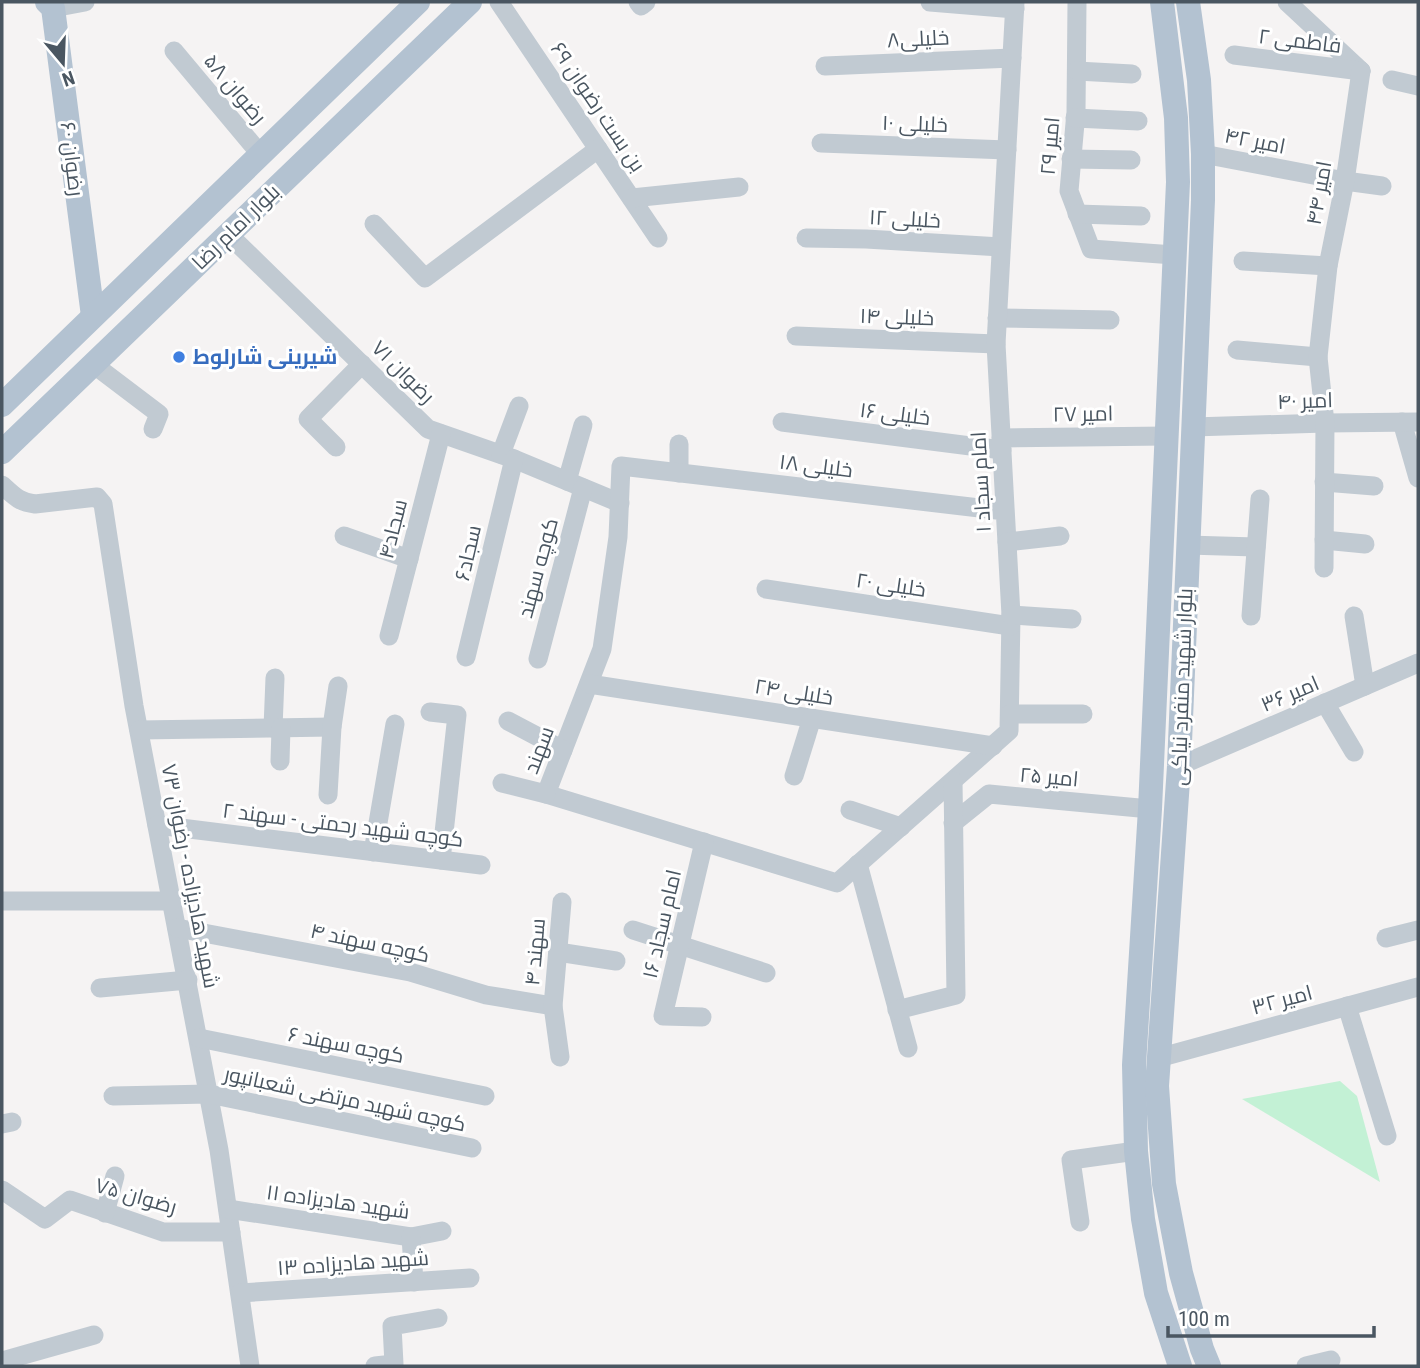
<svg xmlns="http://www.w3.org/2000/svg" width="1420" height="1368" font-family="'Roboto Condensed',Cairo,sans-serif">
	<rect width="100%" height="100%" fill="#f5f3f3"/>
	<!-- green -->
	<polygon fill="#c3f1d5" points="1340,1081 1357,1096 1380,1182 1242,1099"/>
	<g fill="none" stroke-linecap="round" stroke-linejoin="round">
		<!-- minor -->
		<g stroke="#c1cad2" stroke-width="19">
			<polyline points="52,2 53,8 85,2"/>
			<polyline points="499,2 658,238"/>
			<polyline points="638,2 641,6 646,2"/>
			<polyline points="930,2 1015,9"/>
			<polyline points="1077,2 1076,112 1069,191 1091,249 1174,255"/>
			<polyline points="1287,2 1361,71"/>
			<polyline points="174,51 261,155"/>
			<polyline points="1234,55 1361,71"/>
			<polyline points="825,66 1012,58"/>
			<polyline points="1077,71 1132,74"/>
			<polyline points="1392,80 1418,86"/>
			<polyline points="1075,118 1138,121"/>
			<polyline points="821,143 1007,150"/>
			<polyline points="1203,154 1345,181 1382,186"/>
			<polyline points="1071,159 1131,160"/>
			<polyline points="632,198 739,187"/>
			<polyline points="1077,214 1141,216"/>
			<polyline points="374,224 425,278 598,149"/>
			<polyline points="228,234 428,429 514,459 620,503"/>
			<polyline points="806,238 866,239 1001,247"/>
			<polyline points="1243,261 1328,266"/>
			<polyline points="997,318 1110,320"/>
			<polyline points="796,336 996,344"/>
			<polyline points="1237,350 1318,357"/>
			<polyline points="93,364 159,414 153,429"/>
			<polyline points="782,422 1002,450"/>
			<polyline points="1402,422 1418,478"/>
			<polyline points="1193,427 1325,423 1418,422"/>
			<polyline points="1001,438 1166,436"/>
			<polyline points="679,444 679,473"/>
			<polyline points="336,447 308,419 362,364"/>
			<polyline points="501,454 519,406"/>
			<polyline points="567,481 583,425"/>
			<polyline points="1324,482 1374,486"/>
			<path d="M 2,485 C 14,496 19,502 35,504 L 97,497 L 103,504 L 134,706 L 219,1150 L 250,1366"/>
			<polyline points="1005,511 621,466 618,537 602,649 546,794 837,883 1009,731 1011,615 996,344 1015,2"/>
			<polyline points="344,536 409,559"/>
			<polyline points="1324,540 1365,544"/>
			<polyline points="1007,542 1060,536"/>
			<polyline points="1187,545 1256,547"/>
			<polyline points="1324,568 1325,423 1318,357 1328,266 1345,181 1361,71"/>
			<polyline points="766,589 1010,626"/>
			<polyline points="1011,615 1072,619"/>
			<polyline points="1251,616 1260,499"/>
			<polyline points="1354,616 1365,686"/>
			<polyline points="389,636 441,434"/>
			<polyline points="466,657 514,459"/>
			<polyline points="538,659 583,488"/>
			<polyline points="589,684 993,746"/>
			<polyline points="1325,703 1354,752"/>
			<polyline points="430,712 457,715 441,860"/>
			<polyline points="1010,714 1083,714"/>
			<polyline points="508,721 563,750"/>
			<polyline points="273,728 275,678"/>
			<polyline points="139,730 332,727"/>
			<polyline points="280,761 281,728"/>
			<polyline points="1179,766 1418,663"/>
			<polyline points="794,776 812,718"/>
			<polyline points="502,783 546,794"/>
			<polyline points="328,795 332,727 338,686"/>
			<polyline points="850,810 901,827"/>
			<polyline points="953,823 989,794 1150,809"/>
			<polyline points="157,825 481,865"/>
			<polyline points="373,852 395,724"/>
			<polyline points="858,864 908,1048"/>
			<polyline points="2,901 172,901"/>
			<polyline points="177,928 410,972 486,995 553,1006"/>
			<polyline points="633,930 766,973"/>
			<polyline points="1386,938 1418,930"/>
			<polyline points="558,952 616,961"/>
			<polyline points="100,988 188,980"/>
			<polyline points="1347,1006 1387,1136"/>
			<polyline points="897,1010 956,995 953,781"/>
			<polyline points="702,1017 663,1016 704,842"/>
			<polyline points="199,1038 485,1096"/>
			<polyline points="560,1057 553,1006 562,902"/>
			<polyline points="1158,1058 1418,987"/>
			<polyline points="113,1096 209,1094 472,1148"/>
			<polyline points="2,1124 12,1122"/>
			<polyline points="2,1190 45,1219 70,1200 163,1232 231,1232"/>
			<polyline points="228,1209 411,1237 442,1231"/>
			<polyline points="105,1213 115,1176"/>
			<polyline points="1080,1222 1071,1160 1136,1151"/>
			<polyline points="411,1237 414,1282"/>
			<polyline points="240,1293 470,1278"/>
			<polyline points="2,1361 94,1335"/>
			<polyline points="375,1366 394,1364 392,1326 438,1318"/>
			<polyline points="1306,1366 1331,1360"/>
		</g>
		<!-- major -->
		<g stroke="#b3c2d1" stroke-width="24">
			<polyline points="47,2 53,8 93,316"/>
			<polyline points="1162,2 1176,118 1178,182 1150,809 1134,1065 1136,1151 1143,1219 1156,1293 1180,1366"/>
			<polyline points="1188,2 1199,80 1203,154 1203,200 1179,766 1157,1086 1164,1184 1181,1273 1202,1349 1209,1366"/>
			<polyline points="2,405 418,2"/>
			<polyline points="2,452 470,2"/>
		</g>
	</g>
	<!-- markers -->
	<circle fill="#3f7fe0" stroke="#fff" stroke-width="2.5" cx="179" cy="357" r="7"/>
	<g text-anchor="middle" stroke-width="6" stroke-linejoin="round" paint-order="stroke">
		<!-- street labels -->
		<g font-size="21" fill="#4a5661" stroke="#fff">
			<text transform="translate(918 39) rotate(-3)" y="7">خلیلی۸</text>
			<text transform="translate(1300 41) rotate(7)" y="7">فاطمی ۲</text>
			<text transform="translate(235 89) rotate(50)" y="7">رضوان ۵۸</text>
			<text transform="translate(598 107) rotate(56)" y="7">بن بست رضوان ۶۹</text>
			<text transform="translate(915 124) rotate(2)" y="7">خلیلی ۱۰</text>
			<text transform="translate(1255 141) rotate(11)" y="7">امیر ۴۲</text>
			<text transform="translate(1050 146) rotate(-85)" y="7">امیر ۲۹</text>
			<text transform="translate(72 159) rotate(83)" y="7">رضوان ۶۰</text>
			<text transform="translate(1319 193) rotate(-80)" y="7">امیر ۴۴</text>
			<text transform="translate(905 219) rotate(3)" y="7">خلیلی ۱۲</text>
			<text transform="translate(236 227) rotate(-44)" y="7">بلوار امام رضا</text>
			<text transform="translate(897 317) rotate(2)" y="7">خلیلی ۱۴</text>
			<text transform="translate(403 372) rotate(45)" y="7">رضوان ۷۱</text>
			<text transform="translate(1305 401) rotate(-2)" y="7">امیر ۴۰</text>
			<text transform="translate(895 414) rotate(7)" y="7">خلیلی ۱۶</text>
			<text transform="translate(1083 414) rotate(-1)" y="7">امیر ۲۷</text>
			<text transform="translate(816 466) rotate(7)" y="7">خلیلی ۱۸</text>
			<text transform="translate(981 482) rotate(-93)" y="7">امام سجاد ۱</text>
			<text transform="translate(393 529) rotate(-76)" y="7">سجاد۴</text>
			<text transform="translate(468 553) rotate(-77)" y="7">سجاد۶</text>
			<text transform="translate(538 568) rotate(-75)" y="7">كوچه سهند</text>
			<text transform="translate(891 585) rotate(8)" y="7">خلیلی ۲۰</text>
			<text transform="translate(1182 687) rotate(-88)" y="7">بلوار شهید منفرد نیاکی</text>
			<text transform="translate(794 692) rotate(9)" y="7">خلیلی ۲۴</text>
			<text transform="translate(1290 694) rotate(-23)" y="7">امیر ۳۶</text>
			<text transform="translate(539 750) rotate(-69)" y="7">سهند</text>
			<text transform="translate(1049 777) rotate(5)" y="7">امیر ۲۵</text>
			<text transform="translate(343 825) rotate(7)" y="7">کوچه شهید رحمتی - سهند ۲</text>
			<text transform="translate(190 876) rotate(79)" y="7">شهید هادیزاده - رضوان ۷۳</text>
			<text transform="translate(662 924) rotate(-77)" y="7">امام سجاد ۱۶</text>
			<text transform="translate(370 943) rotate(12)" y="7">کوچه سهند ۴</text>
			<text transform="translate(535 952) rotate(-85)" y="7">سهند ۴</text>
			<text transform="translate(1282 1000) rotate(-15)" y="7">امیر ۳۲</text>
			<text transform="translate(346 1045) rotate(11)" y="7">کوچه سهند ۶</text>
			<text transform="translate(345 1099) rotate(12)" y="7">کوچه شهید مرتضی شعبانپور</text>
			<text transform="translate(136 1196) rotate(16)" y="7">رضوان ۷۵</text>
			<text transform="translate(338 1202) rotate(8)" y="7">شهید هادیزاده ۱۱</text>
			<text transform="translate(353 1263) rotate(-4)" y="7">شهید هادیزاده ۱۳</text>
		</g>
		<!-- shop labels -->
		<g font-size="21" font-weight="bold" fill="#366cbe" stroke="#fff" text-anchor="start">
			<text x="193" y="364">شیرینی شارلوط</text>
		</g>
	</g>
	<!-- border -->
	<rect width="1420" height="1368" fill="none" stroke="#4a5661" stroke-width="7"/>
	<!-- north arrow -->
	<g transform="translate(63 63) rotate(161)" stroke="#ffffff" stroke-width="5" paint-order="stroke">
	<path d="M0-5L12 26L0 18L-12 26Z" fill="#4a5661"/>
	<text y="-10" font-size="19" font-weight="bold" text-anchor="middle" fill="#4a5661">N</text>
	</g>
	<!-- scale -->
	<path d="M1168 1326v10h206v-10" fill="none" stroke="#4a5661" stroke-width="3.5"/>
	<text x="1178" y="1326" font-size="21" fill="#4a5661" stroke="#ffffff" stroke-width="5" paint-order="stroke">100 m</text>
</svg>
